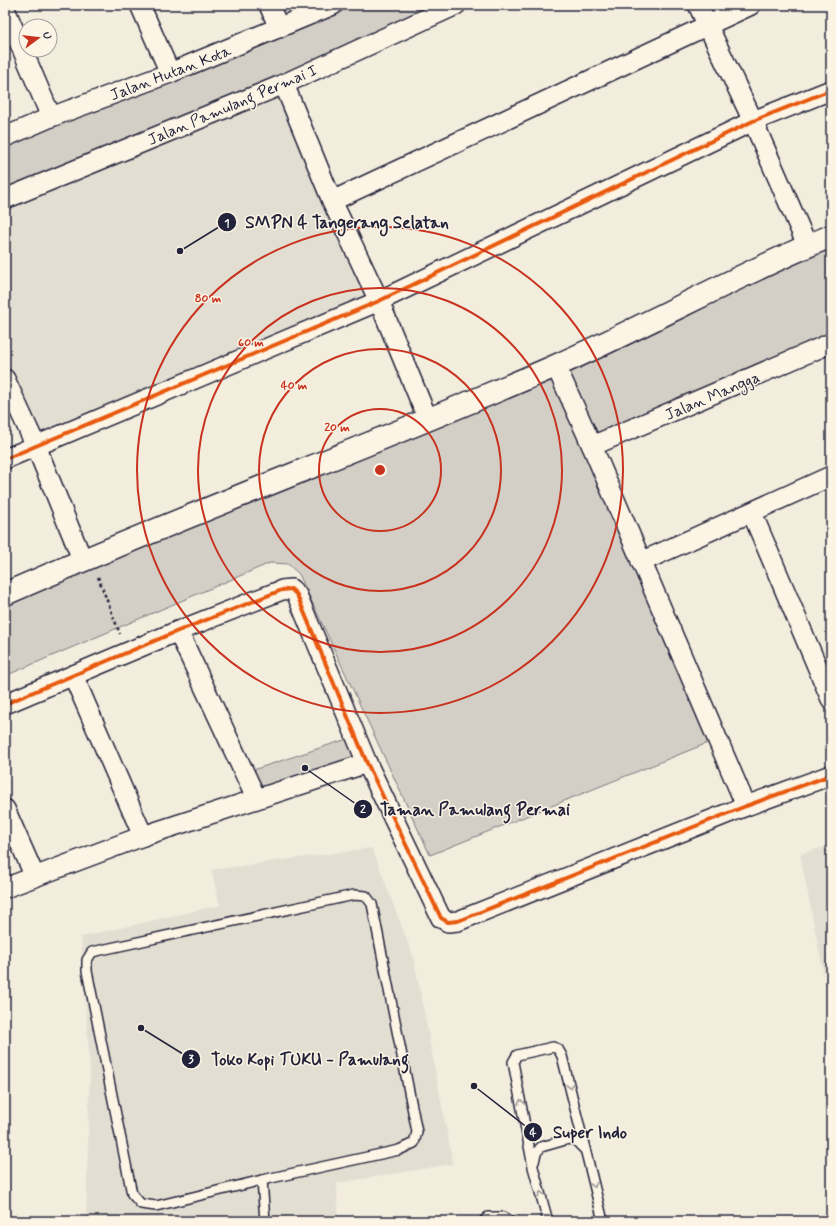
<svg xmlns="http://www.w3.org/2000/svg" width="836" height="1226" font-family="Mynerve,sans-serif">
	<rect width="100%" height="100%" fill="#f3edde"/>
	<filter id="ink" filterUnits="userSpaceOnUse"><feTurbulence type="fractalNoise" baseFrequency=".025" numOctaves="2"/><feDisplacementMap in="SourceGraphic" scale="8" xChannelSelector="R" yChannelSelector="G"/><feConvolveMatrix kernelMatrix="1 2 1 2 8 2 1 2 1" color-interpolation-filters="sRGB"/></filter>
	<g filter="url(#ink)">
		<!-- built -->
		<g fill="#e3ded2">
			<polygon points="284,84 379,301 36,446 5,375 5,199"/>
			<polygon points="831,845 831,1011 800,854"/>
			<polygon points="372,848 414,959 453,1164 337,1183 338,1221 86,1221 90,1070 81,937 220,905 211,870"/>
		</g>
		<!-- green -->
		<g fill="#d4cfc6" stroke="#7b7880">
			<polygon points="317,5 446,5 5,195 5,139"/>
			<polygon points="831,248 831,337 591,453 715,740 430,855 299,574 288,564 270,563 5,676 5,604"/>
			<polygon points="356,736 367,763 256,798 244,773"/>
		</g>
		<g fill="none" stroke-linecap="round" stroke-linejoin="round">
			<defs>
				<g id="service">
					<polygon points="354,895 366,896 372,904 417,1132 414,1143 399,1150 262,1180 156,1206 141,1204 132,1194 87,971 87,960 92,952"/>
					<polyline points="534,1162 536,1153 541,1147 569,1139 575,1140 585,1150"/>
					<polyline points="262,1180 265,1221"/>
					<polyline points="484,1221 488,1217 503,1217 509,1221"/>
					<polyline points="548,1221 533,1167 513,1062 517,1055 553,1047 558,1049 562,1056 603,1221"/>
				</g>
				<g id="minor">
					<polyline points="140,5 170,73"/>
					<polyline points="269,5 279,28"/>
					<polyline points="698,5 753,121 807,245"/>
					<polyline points="5,9 51,117"/>
					<polyline points="284,84 332,201 379,301 428,420"/>
					<polyline points="5,137 51,117 170,73 333,5"/>
					<polyline points="5,199 284,84 456,5"/>
					<polyline points="332,201 751,5"/>
					<polyline points="556,366 592,446 746,806"/>
					<polyline points="5,379 36,446 82,559"/>
					<polyline points="592,446 831,343"/>
					<polyline points="5,459 379,301 753,121 831,90"/>
					<polyline points="752,513 831,699"/>
					<polyline points="641,562 831,476"/>
					<polyline points="178,631 256,798"/>
					<polyline points="73,675 143,836"/>
					<polyline points="5,704 178,631 282,590 291,589 297,595 367,763 441,918 448,922 458,921 746,806 831,775"/>
					<polyline points="5,809 35,877"/>
					<polyline points="5,888 143,836 367,763"/>
				</g>
				<path id="tertiary" d="M 5,594 C 186,514 371,446 553,367 C 647,326 736,275 831,236"/>
			</defs>
			<!-- service casing -->
			<use href="#service" stroke="#22223b" stroke-width="12"/>
			<!-- minor casing -->
			<use href="#minor" stroke="#22223b" stroke-width="22"/>
			<!-- tertiary casing -->
			<use href="#tertiary" stroke="#22223b" stroke-width="25"/>
			<!-- path -->
			<polyline stroke="#22223b" stroke-width="2.5" stroke-dasharray="3 3" stroke-linecap="butt" points="98,577 120,634"/>
			<!-- service -->
			<use href="#service" stroke="#fcf5e5" stroke-width="9"/>
			<!-- minor -->
			<use href="#minor" stroke="#fcf5e5" stroke-width="19"/>
			<!-- tertiary -->
			<use href="#tertiary" stroke="#fcf5e5" stroke-width="22"/>
			<defs>
				<g id="cycleway">
					<polyline points="5,459 379,301 753,121 831,90"/>
					<polyline points="5,704 178,631 282,590 291,589 297,595 367,763 441,918 448,922 458,921 746,806 831,775"/>
				</g>
			</defs>
			<!-- cycleway casing -->
			<use href="#cycleway" stroke="#fcf5e5" stroke-width="6"/>
			<!-- cycleway -->
			<use href="#cycleway" stroke="#e8590c" stroke-width="4"/>
		</g>
		<!-- one-way arrows -->
		<defs><path id="oneway-chevron" d="M-2-3.5L2.5 0L-2 3.5" fill="none" stroke-width="1.6" stroke-linecap="round" stroke-linejoin="round"/></defs>
		<g stroke="#9a9698">
			<use href="#oneway-chevron" transform="translate(570 1086) rotate(76)"/>
			<use href="#oneway-chevron" transform="translate(521 1102) rotate(-101)"/>
			<use href="#oneway-chevron" transform="translate(594 1185) rotate(76)"/>
			<use href="#oneway-chevron" transform="translate(541 1194) rotate(-105)"/>
		</g>
	</g>
	<!-- distance rings -->
	<g fill="none" stroke="#c8321e" stroke-width="2">
		<circle cx="380" cy="470" r="61"/>
		<circle cx="380" cy="470" r="121"/>
		<circle cx="380" cy="470" r="182"/>
		<circle cx="380" cy="470" r="243"/>
	</g>
	<g text-anchor="middle" stroke-width="3" stroke-linejoin="round" paint-order="stroke">
		<!-- street labels -->
		<g font-size="16" fill="#22223b" stroke="#fcf5e5">
			<text transform="translate(170 72) rotate(-21)" y="6">Jalan Hutan Kota</text>
			<text transform="translate(232 104) rotate(-23)" y="6">Jalan Pamulang Permai I</text>
			<text transform="translate(712 395) rotate(-23)" y="6">Jalan Mangga</text>
		</g>
	</g>
	<circle cx="380" cy="470" r="6" fill="#c8321e" stroke="#fcf5e5" stroke-width="2"/>
	<g font-size="12" text-anchor="middle" font-weight="bold" fill="#c8321e" stroke="#fcf5e5" stroke-width="3" stroke-linejoin="round" paint-order="stroke">
		<text x="208" y="302">80 m</text>
		<text x="251" y="346">60 m</text>
		<text x="294" y="389">40 m</text>
		<text x="337" y="431">20 m</text>
	</g>
	<!-- callouts -->
	<path fill="none" stroke="#22223b" stroke-width="1.5" d="M180 251L227 222M305 768L363 809M141 1028L191 1059M474 1086L533 1132"/>
	<g fill="#22223b" stroke="#fcf5e5" stroke-width="1.5">
		<circle cx="180" cy="251" r="4"/>
		<circle cx="305" cy="768" r="4"/>
		<circle cx="141" cy="1028" r="4"/>
		<circle cx="474" cy="1086" r="4"/>
		<circle cx="227" cy="222" r="10"/>
		<circle cx="363" cy="809" r="10"/>
		<circle cx="191" cy="1059" r="10"/>
		<circle cx="533" cy="1132" r="10"/>
	</g>
	<g font-size="12" text-anchor="middle" font-weight="bold" fill="#fff">
		<text x="227" y="227">1</text>
		<text x="363" y="813">2</text>
		<text x="191" y="1063">3</text>
		<text x="533" y="1136">4</text>
	</g>
	<g font-size="17" text-anchor="middle" font-weight="bold" fill="#22223b" stroke="#fcf5e5" stroke-width="3" stroke-linejoin="round" paint-order="stroke">
		<text x="347" y="228">SMPN 4 Tangerang Selatan</text>
		<text x="475" y="815">Taman Pamulang Permai</text>
		<text x="310" y="1065">Toko Kopi TUKU - Pamulang</text>
		<text x="590" y="1138">Super Indo</text>
	</g>
	<!-- margin -->
	<rect width="836" height="1226" fill="none" stroke="#fcf5e5" stroke-width="20"/>
	<rect x="10" y="10" width="816" height="1206" fill="none" stroke="#22223b" stroke-width="1.5" filter="url(#ink)"/>
	<!-- north arrow -->
	<g transform="translate(38 38) rotate(75)"><circle r="19" fill="#fcf5e5" stroke="#a5a1a1"/>
	<path d="M0-3L7 15L0 10L-7 15Z" fill="#c8321e"/>
	<text y="-6" font-size="11" font-weight="bold" text-anchor="middle" fill="#22223b">U</text>
	</g>
</svg>
